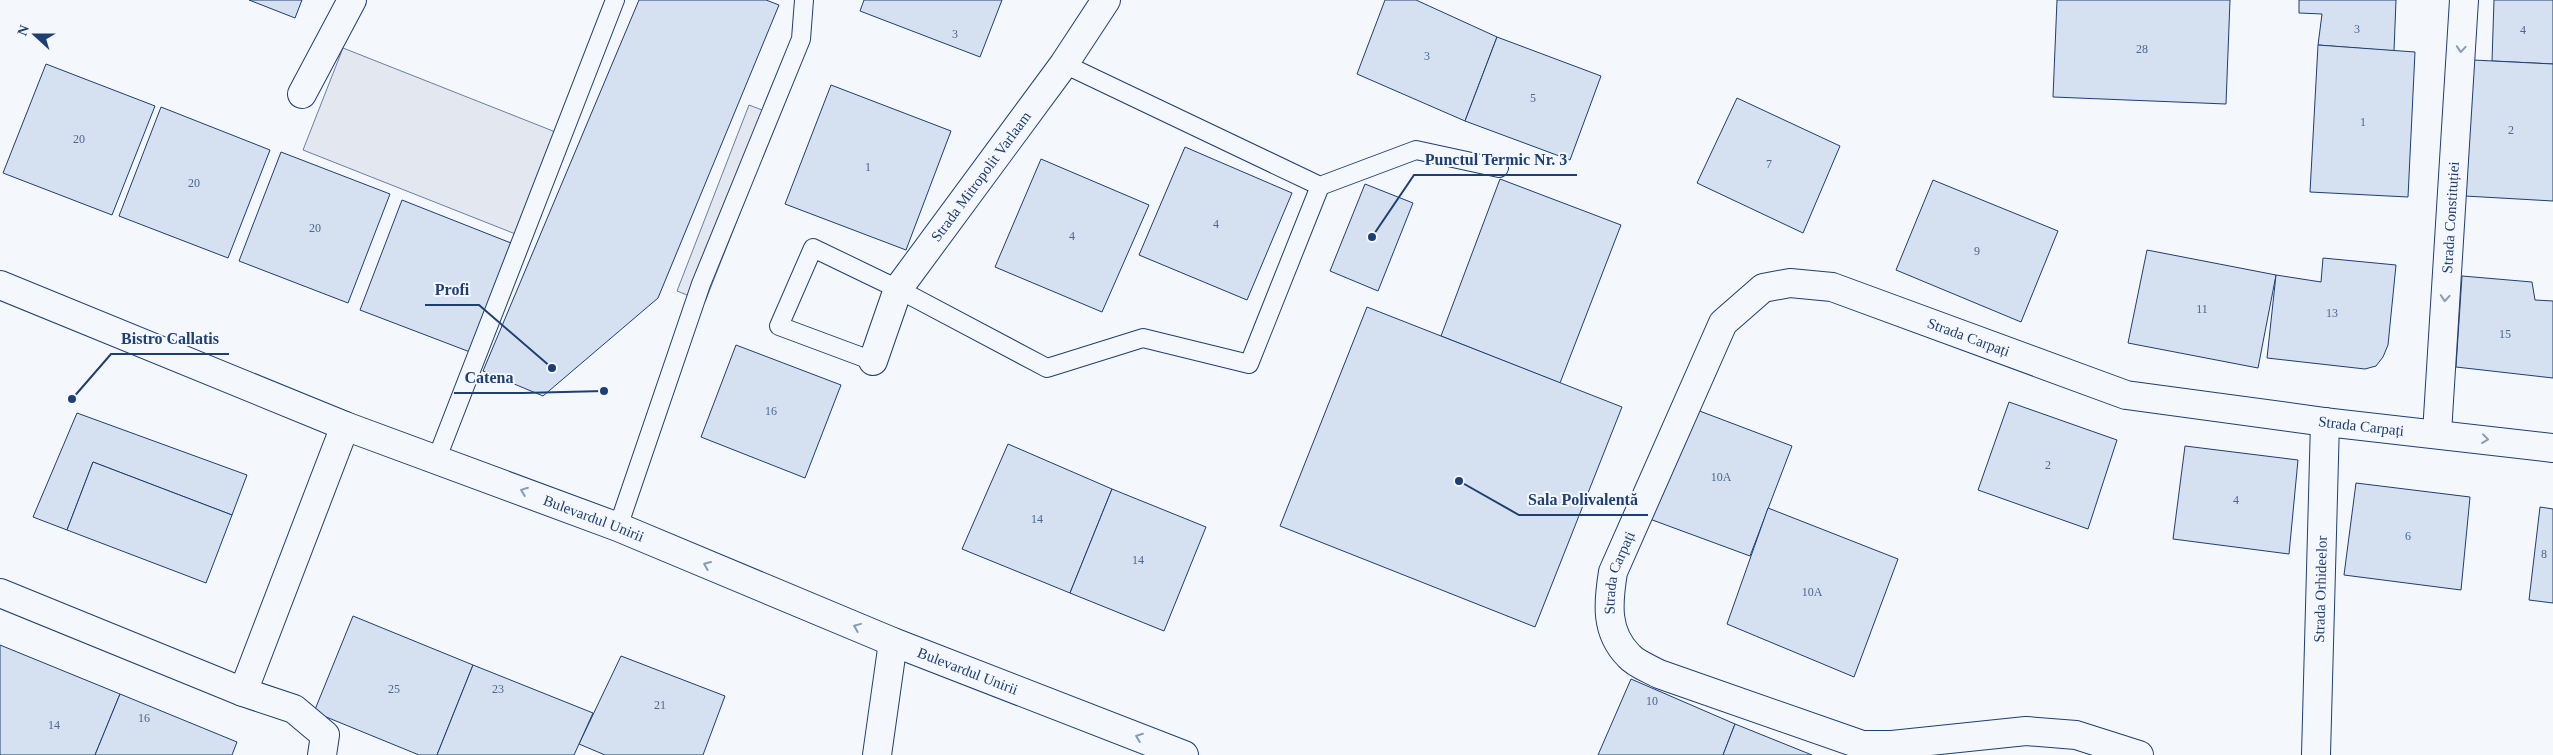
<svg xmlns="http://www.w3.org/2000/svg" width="2553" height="755" font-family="Georgia,serif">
	<rect width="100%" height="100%" fill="#f4f7fb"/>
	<!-- parking -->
	<g fill="#e3e8f0" stroke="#687fa3">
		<polygon points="343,48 558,133 518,235 303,150"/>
		<polygon points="749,105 778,116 705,302 677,291"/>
	</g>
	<!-- building -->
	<g fill="#d5e0f0" stroke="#1d3f73">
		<polygon points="249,0 302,0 295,18"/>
		<polygon points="639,0 766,0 779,5 658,298 543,396 483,371"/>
		<polygon points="864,0 1002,0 980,57 860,11"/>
		<polygon points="1385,0 1416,0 1497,37 1465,121 1357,74"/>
		<polygon points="2057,0 2230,0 2226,104 2053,97"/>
		<polygon points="2299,0 2396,0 2394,51 2318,45 2322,14 2299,13"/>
		<polygon points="2494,0 2553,0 2553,64 2492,61"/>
		<polygon points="1497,37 1601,76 1570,160 1465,121"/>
		<polygon points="2318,45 2415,52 2408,197 2310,192"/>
		<polygon points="2473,60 2553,64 2553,201 2465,196"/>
		<polygon points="46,64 155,106 112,215 3,173"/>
		<polygon points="831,85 951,131 906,250 785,204"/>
		<polygon points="1737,98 1840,146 1803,233 1697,183"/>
		<polygon points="161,107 270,150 228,258 119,216"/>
		<polygon points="1185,147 1292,193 1247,300 1139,255"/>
		<polygon points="281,152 390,194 348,303 239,261"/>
		<polygon points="1041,159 1149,205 1102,312 995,267"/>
		<polygon points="1500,179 1621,225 1560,383 1441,336"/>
		<polygon points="1933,180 2058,231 2021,322 1896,270"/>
		<polygon points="1365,184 1413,203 1378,291 1330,271"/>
		<polygon points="402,200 511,243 470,352 360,310"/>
		<polygon points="2147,250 2276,275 2258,368 2128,343"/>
		<polygon points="2323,258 2396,265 2388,345 2383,357 2376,366 2365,369 2267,358 2276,275 2321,282"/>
		<polygon points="2462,276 2532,282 2535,300 2553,301 2553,378 2456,367"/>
		<polygon points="1367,307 1622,407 1535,627 1280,526"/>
		<polygon points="736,345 841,385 805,478 701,437"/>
		<polygon points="2009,402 2117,440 2088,529 1978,490"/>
		<polygon points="1689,407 1792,446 1750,556 1647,518"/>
		<polygon points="77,413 247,475 232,515 93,462 67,530 33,517"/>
		<polygon points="1008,444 1112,489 1070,593 962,549"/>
		<polygon points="2185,446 2298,460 2289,554 2173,539"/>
		<polygon points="93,462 232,515 206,583 67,530"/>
		<polygon points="2356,483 2470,497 2461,590 2344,575"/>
		<polygon points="1112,489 1206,527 1164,631 1070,593"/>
		<polygon points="2540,507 2553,509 2553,603 2529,600"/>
		<polygon points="1768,508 1898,559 1854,677 1727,624"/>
		<polygon points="353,616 473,665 437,755 419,755 314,712"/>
		<polygon points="0,645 120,694 95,755 0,755"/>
		<polygon points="621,656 725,696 703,755 605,755 579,744"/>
		<polygon points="473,665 593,713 574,755 437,755"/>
		<polygon points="1631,679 1735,724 1723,755 1598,755"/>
		<polygon points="120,694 237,742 232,755 95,755"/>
		<polygon points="1735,724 1812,755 1723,755"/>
	</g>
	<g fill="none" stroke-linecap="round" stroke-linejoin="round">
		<defs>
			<g id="lane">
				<polyline points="1064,64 1320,186 1416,150 1499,168"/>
				<polyline points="873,361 779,326 813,248 898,289 1047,368 1143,338 1249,364 1320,186"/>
				<polyline points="437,458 615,0"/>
				<polyline points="618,527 701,284 801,39 804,0"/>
			</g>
			<g id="street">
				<polyline points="302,94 352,0"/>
				<path id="s1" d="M 873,361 L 898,289 L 1064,64 L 1106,0"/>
				<path id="s2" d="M 2437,433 L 2464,0"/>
				<polyline points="0,593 243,692 345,426"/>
				<polyline points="243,692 294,709 325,735 322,755"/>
				<path id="s3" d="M 2139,755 L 2076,735 L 2026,731 L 1892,745 L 1862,745 L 1659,674 C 1650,669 1636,664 1629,656 C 1605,632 1608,603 1613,572 L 1723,323 L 1763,288 L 1790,283 L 1832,287 L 2126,395 L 2325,422 L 2553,448"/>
				<path id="s4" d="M 2316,755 L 2325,422"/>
			</g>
			<polyline id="secondary" points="877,755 893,642"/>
			<g id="primary">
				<path id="s5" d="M 0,285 L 345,426 L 618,527 L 893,642 L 1184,755"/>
			</g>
		</defs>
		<!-- lane casing -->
		<use href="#lane" stroke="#1d3f73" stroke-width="20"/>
		<!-- street casing -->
		<use href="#street" stroke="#1d3f73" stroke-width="30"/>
		<!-- secondary casing -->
		<use href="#secondary" stroke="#1d3f73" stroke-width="30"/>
		<!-- primary casing -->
		<use href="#primary" stroke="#1d3f73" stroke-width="30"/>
		<!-- lane -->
		<use href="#lane" stroke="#f4f7fb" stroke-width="18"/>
		<!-- street -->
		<use href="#street" stroke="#f4f7fb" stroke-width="28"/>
		<!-- secondary -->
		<use href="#secondary" stroke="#f4f7fb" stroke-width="28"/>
		<!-- primary -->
		<use href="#primary" stroke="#f4f7fb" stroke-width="28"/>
	</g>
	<!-- one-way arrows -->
	<defs><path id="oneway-chevron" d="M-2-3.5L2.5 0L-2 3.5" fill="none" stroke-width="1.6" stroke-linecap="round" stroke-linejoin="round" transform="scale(1.25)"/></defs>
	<g stroke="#889bb7">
		<use href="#oneway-chevron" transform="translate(2461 49) rotate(94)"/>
		<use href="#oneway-chevron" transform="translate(2445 298) rotate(94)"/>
		<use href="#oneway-chevron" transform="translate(2485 439) rotate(7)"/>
		<use href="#oneway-chevron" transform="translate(524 491) rotate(-159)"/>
		<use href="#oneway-chevron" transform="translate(707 565) rotate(-157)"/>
		<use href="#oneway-chevron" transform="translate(857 627) rotate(-158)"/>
		<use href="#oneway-chevron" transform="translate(1139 737) rotate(-159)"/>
	</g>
	<g text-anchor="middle" stroke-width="4" stroke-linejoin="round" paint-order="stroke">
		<!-- number labels -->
		<g font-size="12" fill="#4b6792">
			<text x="2357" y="33">3</text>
			<text x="2523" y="34">4</text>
			<text x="955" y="38">3</text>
			<text x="2142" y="53">28</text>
			<text x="1427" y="60">3</text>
			<text x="1533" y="102">5</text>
			<text x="2363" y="126">1</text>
			<text x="2511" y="134">2</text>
			<text x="79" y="143">20</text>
			<text x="1769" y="168">7</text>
			<text x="868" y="171">1</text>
			<text x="194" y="187">20</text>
			<text x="1216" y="228">4</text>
			<text x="315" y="232">20</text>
			<text x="1072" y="240">4</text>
			<text x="1977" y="255">9</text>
			<text x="2202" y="313">11</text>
			<text x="2332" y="317">13</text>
			<text x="2505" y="338">15</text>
			<text x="771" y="415">16</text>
			<text x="2048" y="469">2</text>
			<text x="1721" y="481">10A</text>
			<text x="2236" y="504">4</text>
			<text x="1037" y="523">14</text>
			<text x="2408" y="540">6</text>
			<text x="2544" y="558">8</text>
			<text x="1138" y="564">14</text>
			<text x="1812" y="596">10A</text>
			<text x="394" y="693">25</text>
			<text x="498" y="693">23</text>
			<text x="1652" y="705">10</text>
			<text x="660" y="709">21</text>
			<text x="144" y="722">16</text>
			<text x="54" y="729">14</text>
		</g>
		<!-- street labels -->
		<g font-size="15" fill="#1d3f73" stroke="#f4f7fb">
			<text dy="5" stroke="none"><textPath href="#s1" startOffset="216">Strada Mitropolit Varlaam</textPath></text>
			<text dy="5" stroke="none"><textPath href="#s2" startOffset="216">Strada Constituției</textPath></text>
			<text dy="5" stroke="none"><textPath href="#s3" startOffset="1161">Strada Carpați</textPath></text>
			<text dy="5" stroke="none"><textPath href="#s3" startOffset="1566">Strada Carpați</textPath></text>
			<text dy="5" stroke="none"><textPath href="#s5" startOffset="638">Bulevardul Unirii</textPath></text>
			<text dy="5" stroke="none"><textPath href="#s3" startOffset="621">Strada Carpați</textPath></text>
			<text dy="5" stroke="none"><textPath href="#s4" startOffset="166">Strada Orhideelor</textPath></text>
			<text dy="5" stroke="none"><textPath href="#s5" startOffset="1042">Bulevardul Unirii</textPath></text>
		</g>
	</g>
	<!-- callouts -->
	<path fill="none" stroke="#1d3f73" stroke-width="2" d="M1372 237L1414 175H1577M552 368L479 305H425M72 399L111 354H229M604 391L523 393H454M1459 481L1519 515H1648"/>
	<g fill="#1d3f73" stroke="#f4f7fb" stroke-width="2">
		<circle cx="1372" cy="237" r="5"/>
		<circle cx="552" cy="368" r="5"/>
		<circle cx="72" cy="399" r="5"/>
		<circle cx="604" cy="391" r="5"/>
		<circle cx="1459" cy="481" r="5"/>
	</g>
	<g font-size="16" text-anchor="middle" font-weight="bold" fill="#1d3f73" stroke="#f4f7fb" stroke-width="4" stroke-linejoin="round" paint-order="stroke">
		<text x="1496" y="165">Punctul Termic Nr. 3</text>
		<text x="452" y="295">Profi</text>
		<text x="170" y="344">Bistro Callatis</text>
		<text x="489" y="383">Catena</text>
		<text x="1583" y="505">Sala Polivalentă</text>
	</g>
	<!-- north arrow -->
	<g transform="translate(35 35) rotate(291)" stroke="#f4f7fb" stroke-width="4" paint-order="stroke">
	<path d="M0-4L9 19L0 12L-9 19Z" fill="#1d3f73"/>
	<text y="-8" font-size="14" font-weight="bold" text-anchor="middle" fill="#1d3f73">N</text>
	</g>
</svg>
